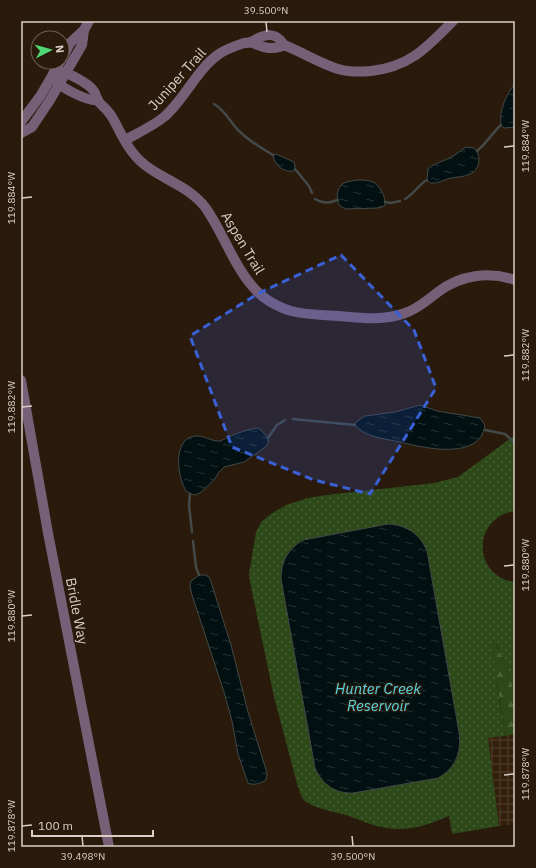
<svg xmlns="http://www.w3.org/2000/svg" width="536" height="868" font-family="'IBM Plex Sans',sans-serif">
	<defs>
		<pattern id="industrial-grid" width="8" height="8" patternUnits="userSpaceOnUse"><rect width="8" height="8" fill="#331f0b"/><path d="M0 4h8M4 0v8" fill="none" stroke="#503e2d"/></pattern>
		<pattern id="grass-dots" width="8" height="8" patternUnits="userSpaceOnUse"><rect width="8" height="8" fill="#2d4819"/><path d="M2 2h.1M6 6h.1" fill="none" stroke="#4b6139" stroke-width="1.8" stroke-linecap="round"/></pattern>
		<pattern id="forest-firs" width="22" height="20" patternUnits="userSpaceOnUse"><rect width="22" height="20" fill="#2d4819"/><path d="M5 1l3.5 6h-7zM16 11l3.5 6h-7z" fill="#4b6139"/></pattern>
		<pattern id="water-ripples" width="26" height="14" patternUnits="userSpaceOnUse"><rect width="26" height="14" fill="#021011"/><path d="M2 4q2-2 4 0t4 0M15 11q2-2 4 0t4 0" fill="none" stroke="#263232"/></pattern>
	</defs>
	<rect width="100%" height="100%" fill="#291a0c"/>
	<!-- industrial -->
	<polygon fill="url(#industrial-grid)" points="515,734 515,824 499,826 488,738"/>
	<!-- grass -->
	<path fill="url(#grass-dots)" fill-rule="evenodd" d="M 515,435 L 515,511 C 472,518 472,576 515,582 L 515,697 L 506,665 L 496,644 L 497,685 L 505,736 L 488,738 L 499,826 L 452,834 L 449,816 C 432,823 417,829 399,829 C 380,829 365,822 349,816 C 336,812 315,809 305,801 C 301,797 300,792 298,787 L 274,697 L 251,587 L 249,574 L 256,532 L 262,521 L 271,514 L 286,505 L 308,498 L 326,495 L 434,483 L 458,477 ZM 395,525 C 411,528 421,537 427,551 L 459,732 C 461,753 458,767 438,778 L 353,793 L 336,790 L 325,783 L 318,773 L 281,579 C 281,563 286,554 298,544 Z"/>
	<!-- forest -->
	<polygon fill="url(#forest-firs)" points="495,643 506,665 515,695 515,734 505,736 493,655 492,646"/>
	<!-- water -->
	<g fill="url(#water-ripples)" stroke="#424947">
		<path d="M 515,83 L 515,127 L 504,128 L 501,125 C 499,109 506,96 515,83 Z"/>
		<path d="M 466,147 L 474,148 C 482,155 480,170 470,174 C 464,177 457,177 451,178 C 443,180 438,184 430,183 L 427,180 L 428,169 L 433,165 L 452,157 Z"/>
		<path d="M 276,154 L 294,162 L 295,166 L 294,171 C 284,173 274,165 273,155 Z"/>
		<path d="M 357,180 C 362,180 369,180 373,182 C 380,186 386,197 385,205 L 382,207 L 377,208 L 346,209 L 340,206 C 335,199 337,187 344,183 C 348,181 353,181 357,180 Z"/>
		<path d="M 420,405 L 437,411 L 480,418 L 485,425 C 481,461 423,448 400,442 C 386,439 364,437 355,425 L 356,422 L 365,416 L 395,412 Z"/>
		<path d="M 258,428 L 263,432 L 268,438 L 268,444 L 264,448 L 244,462 L 224,467 L 219,472 L 214,480 L 200,493 L 194,495 L 187,492 C 177,479 172,438 195,436 C 204,435 212,442 220,441 C 223,440 228,437 231,436 C 240,432 249,429 258,428 Z"/>
		<path d="M 388,524 C 407,525 420,534 427,551 L 459,732 C 462,751 456,768 438,778 L 353,793 C 335,794 322,784 315,768 L 281,579 C 281,561 288,549 303,540 Z"/>
		<path d="M 199,575 L 205,575 L 209,577 L 211,582 L 231,645 L 248,712 L 267,773 L 266,780 C 260,783 255,786 248,783 L 238,754 L 232,721 L 224,692 L 192,595 L 190,586 L 191,581 Z"/>
	</g>
	<g fill="none" stroke-linecap="round" stroke-linejoin="round">
		<!-- stream -->
		<g stroke="#424947" stroke-width="2.5">
			<path d="M 214,104 C 227,112 229,121 239,131 C 249,141 261,148 273,155"/>
			<path d="M 477,151 C 487,143 492,133 501,125"/>
			<polyline points="295,169 309,186 312,193"/>
			<path d="M 315,199 C 323,204 329,203 338,200"/>
			<path d="M 405,199 C 414,194 418,185 427,180"/>
			<polyline points="385,202 391,203 400,201"/>
			<polyline points="293,419 355,425"/>
			<polyline points="485,430 505,434 515,443"/>
			<polyline points="268,438 277,425 285,420"/>
			<polyline points="190,494 189,505 192,532"/>
			<polyline points="193,541 196,567 199,575"/>
		</g>
		<!-- minor -->
		<g stroke="#785f78" stroke-width="10">
			<path d="M 251,42 C 261,47 274,51 284,45"/>
			<polyline points="62,59 70,43 84,30 89,21"/>
			<path d="M 53,74 C 56,73 59,72 62,72 C 69,73 89,84 93,90 C 96,93 96,97 98,101 C 102,106 108,110 112,117 C 119,129 124,142 133,153 C 152,178 186,182 205,207 C 225,235 236,274 262,296 C 271,303 281,308 291,311 C 307,315 323,315 339,316 C 361,318 384,321 405,313 C 418,309 427,300 438,292 C 460,275 489,271 515,280"/>
			<path d="M 56,81 C 62,88 88,102 98,100"/>
			<polyline points="21,122 41,95 60,62"/>
			<polyline points="21,133 32,127 50,100 82,45 84,30"/>
			<path d="M 125,140 C 138,133 153,126 164,117 C 185,99 197,69 219,54 C 226,49 235,46 244,43 C 247,43 250,43 253,41 C 265,34 276,31 284,45 C 302,52 319,63 338,69 C 348,72 360,72 371,71 C 410,67 427,47 453,21"/>
			<polyline points="21,380 48,533 109,847"/>
		</g>
	</g>
	<!-- marked area -->
	<path fill="#3961d5" fill-opacity="0.2" stroke="#3961d5" stroke-width="3" stroke-dasharray="8 5" stroke-linejoin="round" d="M 341,255 L 414,330 L 436,388 L 370,494 L 314,480 L 232,447 L 190,336 L 259,293 Z"/>
	<!-- ticks -->
	<path fill="none" stroke="#d9cfc6" stroke-width="1.5" d="M 266,22 L 267,32M 504,147 L 514,146M 22,198 L 32,197M 504,356 L 514,355M 22,407 L 32,406M 504,566 L 514,565M 22,616 L 32,615M 504,775 L 514,774M 22,826 L 32,825M 82,836 L 83,846M 352,836 L 353,846"/>
	<g text-anchor="middle" stroke-width="3" stroke-linejoin="round" paint-order="stroke">
		<!-- street labels -->
		<g font-size="14" fill="#d9cfc6" stroke="#291a0c">
			<text transform="translate(177 79) rotate(-48)" y="5">Juniper Trail</text>
			<text transform="translate(243 243) rotate(59)" y="5">Aspen Trail</text>
			<text transform="translate(77 611) rotate(79)" y="5">Bridle Way</text>
		</g>
		<!-- water labels -->
		<g font-size="15" font-style="italic" fill="#57d5e3" stroke="#291a0c">
			<text x="378" y="694">Hunter Creek<tspan x="378" dy="17">Reservoir</tspan></text>
		</g>
	</g>
	<!-- border -->
	<rect width="536" height="868" fill="none" stroke="#291a0c" stroke-width="44"/>
	<!-- north arrow -->
	<g transform="translate(50 50) rotate(84)"><circle r="19" fill="#291a0c" stroke="#6f6256"/>
	<path d="M0-3L7 15L0 10L-7 15Z" fill="#51d674"/>
	<text y="-6" font-size="11" font-weight="bold" text-anchor="middle" fill="#d9cfc6">N</text>
	</g>
	<!-- scale -->
	<path d="M32 830v6h121v-6" fill="none" stroke="#d9cfc6" stroke-width="2"/>
	<text x="38" y="830" font-size="12" fill="#d9cfc6" stroke="#291a0c" stroke-width="3" paint-order="stroke">100 m</text>
	<rect x="22" y="22" width="492" height="824" fill="none" stroke="#d9cfc6" stroke-width="1.5"/>
	<g font-size="10" text-anchor="middle" fill="#d9cfc6">
		<text x="266" y="14">39.500°N</text>
		<text transform="translate(525 146) rotate(-90)" y="4">119.884°W</text>
		<text transform="translate(11 198) rotate(-90)" y="4">119.884°W</text>
		<text transform="translate(525 355) rotate(-90)" y="4">119.882°W</text>
		<text transform="translate(11 407) rotate(-90)" y="4">119.882°W</text>
		<text transform="translate(525 565) rotate(-90)" y="4">119.880°W</text>
		<text transform="translate(11 616) rotate(-90)" y="4">119.880°W</text>
		<text transform="translate(525 774) rotate(-90)" y="4">119.878°W</text>
		<text transform="translate(11 826) rotate(-90)" y="4">119.878°W</text>
		<text x="83" y="860">39.498°N</text>
		<text x="353" y="860">39.500°N</text>
	</g>
</svg>
